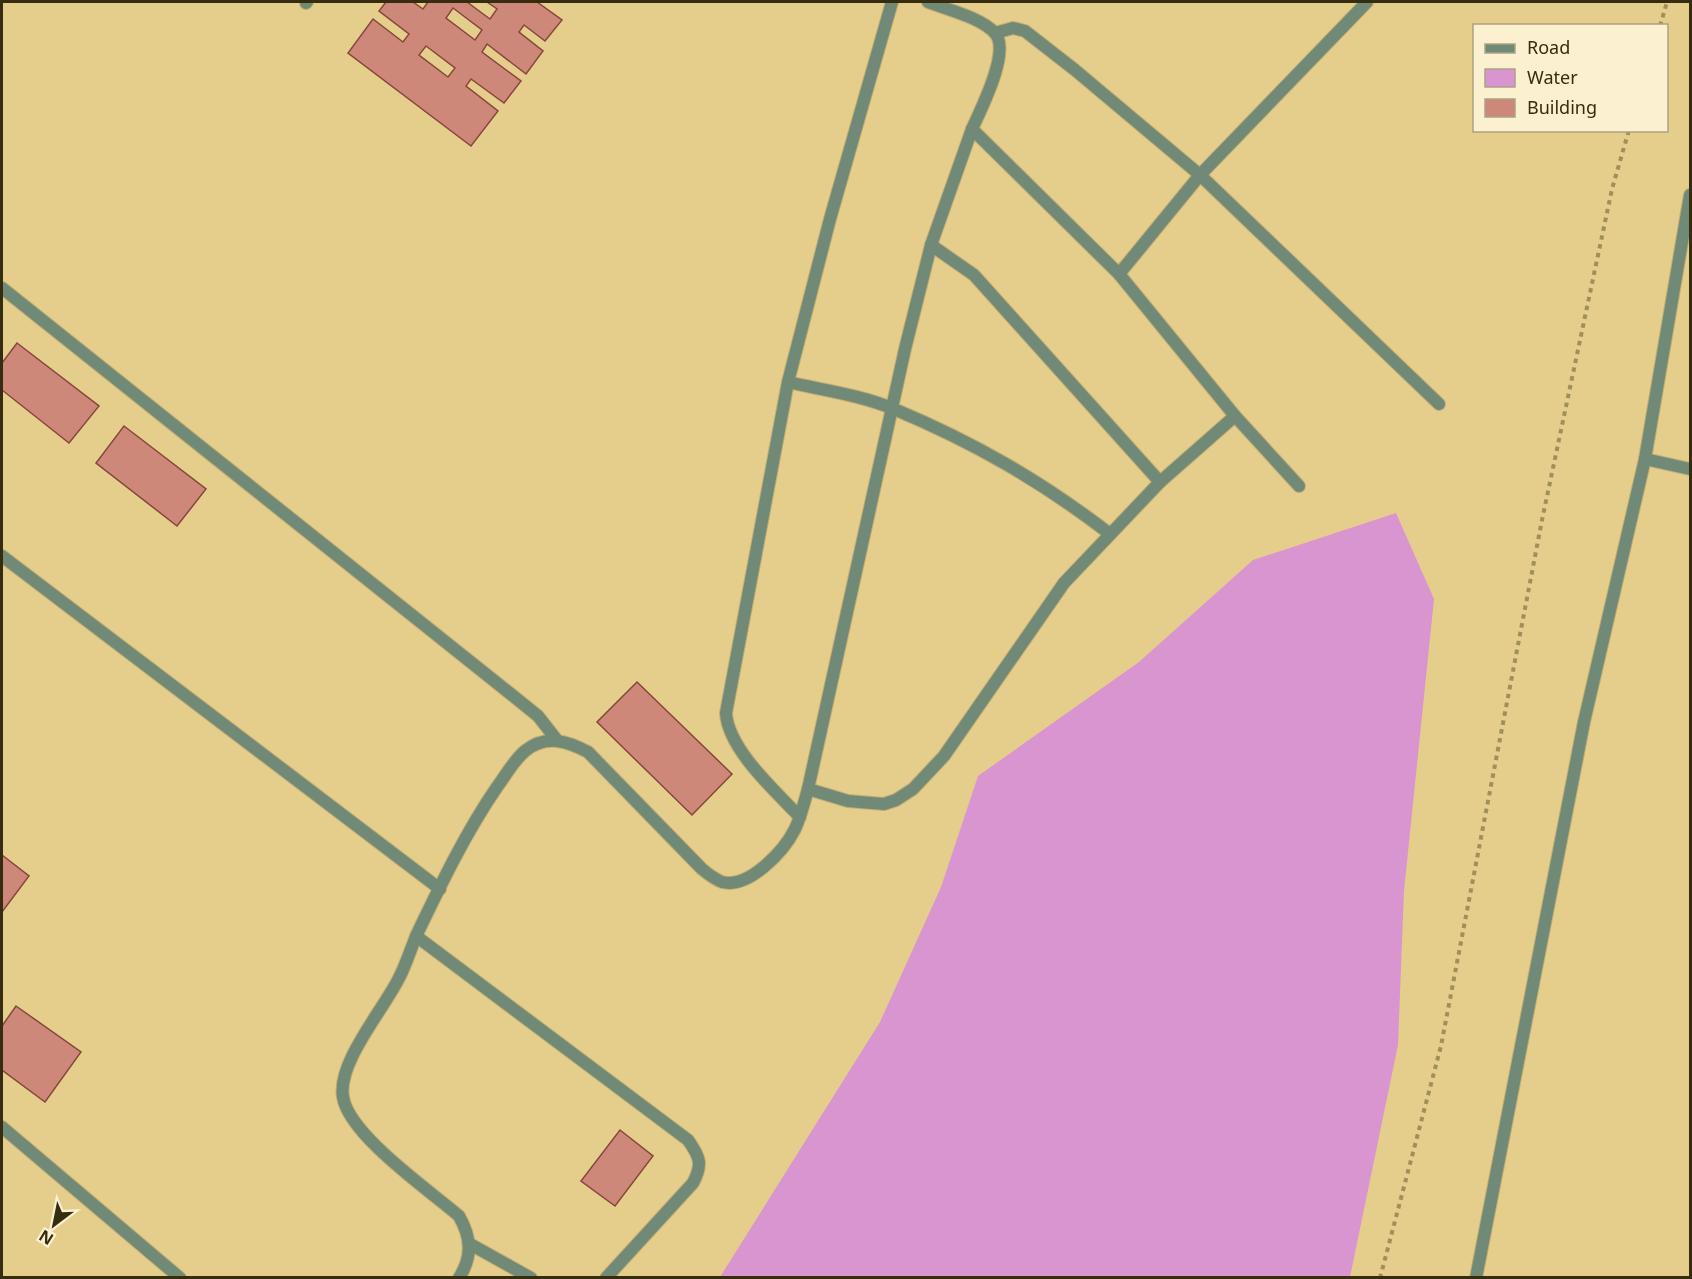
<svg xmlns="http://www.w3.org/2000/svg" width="1692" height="1279" font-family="'Noto Sans',sans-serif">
	<rect width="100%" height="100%" fill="#e5ce8b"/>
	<!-- water -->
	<polygon fill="#d995d0" points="1396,513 1434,599 1404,891 1398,1045 1350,1277 720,1277 880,1022 941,887 978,776 1139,662 1253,560"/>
	<!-- building -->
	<g fill="#ce887a" stroke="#86473b" stroke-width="1.5" fill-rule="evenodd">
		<path d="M 386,2 L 413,2 L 423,9 L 428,2 L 467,2 L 490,19 L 497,9 L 487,2 L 537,2 L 562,20 L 545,41 L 524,25 L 519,32 L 543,51 L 526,74 L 487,44 L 482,52 L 521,81 L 504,103 L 471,79 L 466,86 L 498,111 L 471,146 L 348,53 L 373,19 L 403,42 L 409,34 L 379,11 ZM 453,8 L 482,30 L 475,40 L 446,18 ZM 426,46 L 455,68 L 448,77 L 419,55 Z"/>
		<polygon points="17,343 99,406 69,443 2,390 2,363"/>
		<polygon points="124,426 206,489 177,526 96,463"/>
		<polygon points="637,682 732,774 692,815 597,722"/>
		<polygon points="2,855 29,876 2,912"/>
		<polygon points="16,1006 81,1052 45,1102 2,1070 2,1026"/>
		<polygon points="620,1130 653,1156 615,1206 581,1181"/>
	</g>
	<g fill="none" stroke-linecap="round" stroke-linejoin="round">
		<defs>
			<g id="street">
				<path d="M 928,2 C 948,10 980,17 995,33 C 1011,51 981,109 972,129"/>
				<polyline points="306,3 307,2"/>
				<polyline points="995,33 1013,28 1025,31 1075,70 1200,175 1439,404"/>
				<polyline points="931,245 974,275 1160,482"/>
				<polyline points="1119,274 1235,416 1299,486"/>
				<polyline points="2,288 507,691 538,716 556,739"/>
				<path d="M 788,382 C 822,390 861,395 894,409 C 975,443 1041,481 1110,534"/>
				<polyline points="1645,459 1690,469"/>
				<polyline points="2,556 440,889"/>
				<polyline points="808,789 848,801 884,804 896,800 913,789 944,756 1064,583 1160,482 1235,416"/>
				<path d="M 800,817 C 776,792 728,749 726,713 L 788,382 L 830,219 L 892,2"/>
				<path d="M 416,936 L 688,1140 C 700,1157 703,1164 693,1183 L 606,1278"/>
				<polyline points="2,1127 180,1278"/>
				<polyline points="470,1244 531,1278"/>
				<path d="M 459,1278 C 473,1256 471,1237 459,1216 C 429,1190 349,1135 343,1097 C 337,1062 385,1008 400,976 C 407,962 411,948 417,934 C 441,884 466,832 497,787 C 506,775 514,760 525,751 C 546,734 567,741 588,752 L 702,869 C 708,874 714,879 722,882 C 749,889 784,851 795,829 C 801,816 804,803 808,789 L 905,349 L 931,245 L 972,129 L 1119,274 L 1200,175 L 1367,2"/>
				<polyline points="1476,1278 1584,722 1645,459 1690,195"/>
			</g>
		</defs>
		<!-- street casing -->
		<use href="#street" stroke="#c2ae73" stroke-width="14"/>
		<!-- path -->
		<g stroke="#a08e5b" stroke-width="4" stroke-dasharray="4.5 4.5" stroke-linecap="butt">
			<polyline points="1660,26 1667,2"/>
			<polyline points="1380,1278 1441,1046 1542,520 1612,189 1629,130"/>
		</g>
		<!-- street -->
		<use href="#street" stroke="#718a77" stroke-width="12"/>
	</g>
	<!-- border -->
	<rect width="1692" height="1279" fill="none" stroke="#362d11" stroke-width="6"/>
	<!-- legend -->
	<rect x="1473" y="24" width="195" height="108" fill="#fbf0cf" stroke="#aca283" stroke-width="1.5"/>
	<rect x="1485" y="44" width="30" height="9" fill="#718a77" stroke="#aca283" stroke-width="1.5"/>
	<text x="1527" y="54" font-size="18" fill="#362d11">Road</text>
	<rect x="1485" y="69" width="30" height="18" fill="#d995d0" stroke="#aca283" stroke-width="1.5"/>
	<text x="1527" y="84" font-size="18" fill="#362d11">Water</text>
	<rect x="1485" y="99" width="30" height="18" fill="#ce887a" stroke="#aca283" stroke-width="1.5"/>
	<text x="1527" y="114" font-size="18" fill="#362d11">Building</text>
	<!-- north arrow -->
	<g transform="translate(54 1225) rotate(212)" stroke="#fbf0cf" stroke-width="4.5" paint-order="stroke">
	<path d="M0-4.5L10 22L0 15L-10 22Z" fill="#362d11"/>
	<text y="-9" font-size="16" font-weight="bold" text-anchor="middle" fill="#362d11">N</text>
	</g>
</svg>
